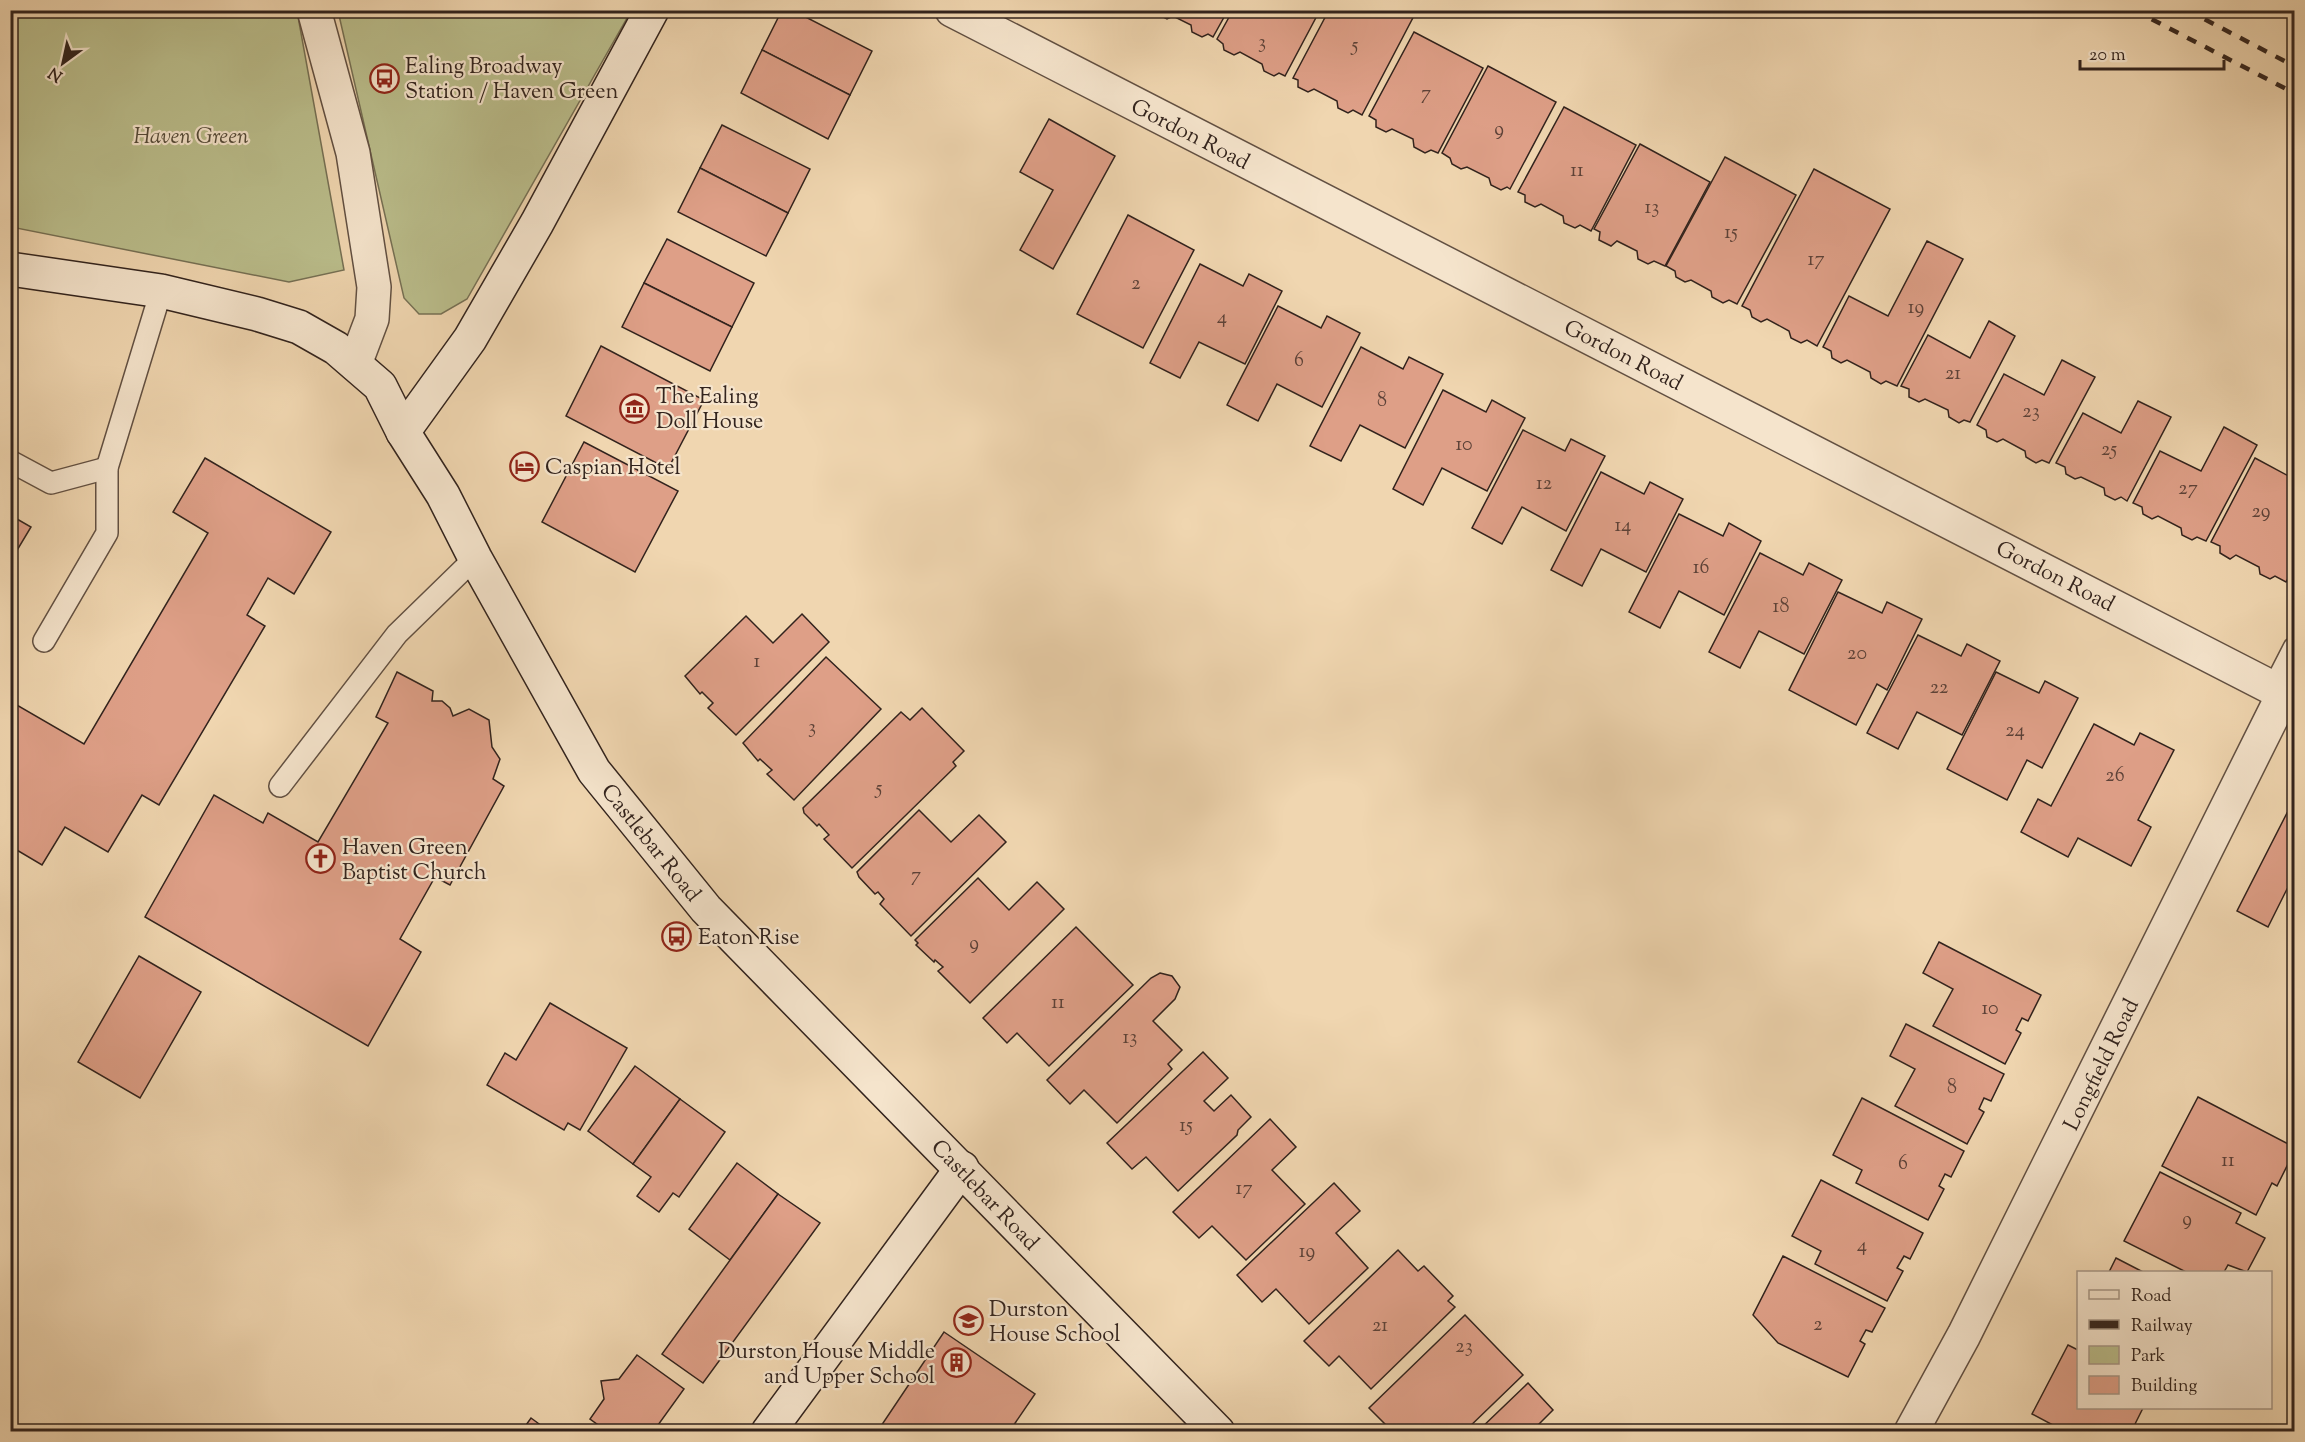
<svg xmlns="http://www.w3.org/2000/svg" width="2305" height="1442" font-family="'Sorts Mill Goudy',serif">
	<rect width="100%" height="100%" fill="#f0d6b0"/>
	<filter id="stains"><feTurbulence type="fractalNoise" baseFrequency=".00333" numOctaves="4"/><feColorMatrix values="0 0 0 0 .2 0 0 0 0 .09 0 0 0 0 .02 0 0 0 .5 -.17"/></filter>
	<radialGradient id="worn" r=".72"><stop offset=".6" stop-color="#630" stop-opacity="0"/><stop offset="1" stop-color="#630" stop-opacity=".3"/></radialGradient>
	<!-- green -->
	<g fill="#babd8b" stroke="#767054" stroke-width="1.5">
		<polygon points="10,11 297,11 344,270 289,282 11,227"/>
		<polygon points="338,11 631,11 467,299 441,314 419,314 404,298"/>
	</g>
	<!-- building -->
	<g fill="#de9f87" stroke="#32231d" stroke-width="1.5">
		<polygon points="782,10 792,10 872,51 850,95 762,50"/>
		<polygon points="1154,10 1228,10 1213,37 1208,34 1202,37 1192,32 1191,25 1173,16 1167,19 1155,13"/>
		<polygon points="1233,10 1320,10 1285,76 1279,73 1274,76 1264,71 1262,64 1240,52 1234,55 1224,50 1223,44 1217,39"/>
		<polygon points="1329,10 1417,10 1362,115 1353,110 1348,113 1338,108 1337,101 1314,89 1308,92 1298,87 1298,80 1293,78"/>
		<polygon points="1414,32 1483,68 1438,153 1431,150 1425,153 1414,147 1413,139 1392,129 1386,132 1376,127 1376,120 1369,116"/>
		<polygon points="762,50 850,95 828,139 741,93"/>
		<polygon points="1488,66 1556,102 1510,189 1507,187 1501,190 1491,185 1489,178 1467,167 1461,169 1452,164 1450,158 1442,153"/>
		<polygon points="1564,107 1636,145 1591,231 1580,225 1575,228 1564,223 1563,216 1541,204 1535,207 1525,202 1525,195 1518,192"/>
		<polygon points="1049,119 1115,156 1053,269 1020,250 1053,190 1020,172"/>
		<polygon points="722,125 810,169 788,213 700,168"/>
		<polygon points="1640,144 1710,182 1665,266 1654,261 1648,264 1638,259 1637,251 1617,241 1611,246 1599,240 1600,232 1594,229"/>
		<polygon points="1725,157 1796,195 1737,304 1729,300 1723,303 1712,297 1711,291 1691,280 1685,282 1676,277 1675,271 1666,266"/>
		<polygon points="700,168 788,213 766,256 678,212"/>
		<polygon points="1814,169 1890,209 1817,346 1807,340 1801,343 1791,338 1789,331 1767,319 1761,322 1752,317 1750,310 1742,306"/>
		<polygon points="1128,215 1194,250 1143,348 1077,314"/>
		<polygon points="667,239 754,283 732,327 644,283"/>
		<polygon points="1927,241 1963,259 1897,386 1886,381 1881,384 1871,378 1870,372 1847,360 1841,363 1832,358 1831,351 1823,347 1849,296 1888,316"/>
		<polygon points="1200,264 1243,286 1249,274 1282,291 1245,364 1199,342 1180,378 1150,363"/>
		<polygon points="644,283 732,327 710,371 622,327"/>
		<polygon points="1278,306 1321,328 1327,316 1360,333 1322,407 1277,384 1258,421 1227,405"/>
		<polygon points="1989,321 2015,336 1970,422 1964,420 1959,423 1949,417 1948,410 1925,399 1919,402 1909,397 1909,389 1901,386 1928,335 1970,358"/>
		<polygon points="601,346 704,400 668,469 566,416"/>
		<polygon points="1361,347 1403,369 1409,357 1443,374 1405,448 1360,425 1341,461 1310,446"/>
		<polygon points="2062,360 2095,377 2049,463 2042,460 2036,463 2026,457 2025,451 2003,439 1997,442 1987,437 1986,430 1977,425 2004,374 2044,395"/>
		<polygon points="1443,390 1486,412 1492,400 1525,418 1487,491 1442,468 1423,505 1393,489"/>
		<polygon points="2138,401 2171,417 2127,501 2121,497 2115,500 2105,495 2104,488 2081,477 2075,479 2066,474 2065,467 2056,463 2083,413 2121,433"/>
		<polygon points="2224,427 2257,445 2206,541 2197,537 2192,540 2182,535 2181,528 2158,516 2152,519 2143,514 2142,507 2133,503 2160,451 2201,471"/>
		<polygon points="1523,430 1565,451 1571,439 1605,456 1566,531 1522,507 1502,544 1472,528"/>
		<polygon points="584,442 678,491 635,572 542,522"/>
		<polygon points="205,458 331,532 294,594 268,578 247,615 265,626 159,805 142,795 108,852 65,827 42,865 10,846 10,701 84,744 208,533 173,512"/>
		<polygon points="2255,458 2294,479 2294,567 2286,582 2275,576 2270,579 2260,574 2259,567 2236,555 2230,559 2220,553 2220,546 2211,542"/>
		<polygon points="1601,472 1644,494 1650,482 1683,499 1646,572 1601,549 1582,586 1551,570"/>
		<polygon points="1679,514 1723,536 1729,523 1761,541 1724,615 1679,591 1660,628 1629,612"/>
		<polygon points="10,515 31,527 10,562"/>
		<polygon points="1760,553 1803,575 1809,563 1842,580 1804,654 1759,631 1740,668 1709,652"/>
		<polygon points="1838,592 1882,613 1887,602 1922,619 1887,690 1877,684 1856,725 1789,690"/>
		<polygon points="802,614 829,642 736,735 708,708 713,703 702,692 700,694 685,676 746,616 773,643"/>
		<polygon points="1918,635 1961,656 1967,644 2000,661 1962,735 1917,712 1898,749 1867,733"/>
		<polygon points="826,657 881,709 794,800 767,774 772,770 760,759 758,761 743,743"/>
		<polygon points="397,672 433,691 432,701 442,701 450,708 453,716 469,709 489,720 492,747 500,759 493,779 504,786 450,885 435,877 400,939 421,952 368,1046 145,917 214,795 263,823 268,813 318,842 388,723 376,717"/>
		<polygon points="1996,672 2039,693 2045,681 2078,698 2042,768 2027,760 2007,800 1947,769"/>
		<polygon points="922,708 964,751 953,762 956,766 852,868 824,839 829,835 819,824 817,826 804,813 803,808 901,712 910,720"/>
		<polygon points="2094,724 2134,745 2140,733 2174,750 2138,820 2151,827 2131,866 2078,838 2068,857 2021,832 2038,799 2051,806"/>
		<polygon points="919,810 951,842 979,815 1006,842 911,936 880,904 884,899 878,892 875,894 859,877 857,872"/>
		<polygon points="2287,813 2294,816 2294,894 2287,889 2268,927 2237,911"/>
		<polygon points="978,878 1009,910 1037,882 1064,909 970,1003 938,971 943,967 935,960 934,962 916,945 918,943 915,940"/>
		<polygon points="1076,927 1133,985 1049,1066 1017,1033 1007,1043 983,1018"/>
		<polygon points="1939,942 2041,995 2028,1021 2022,1018 2016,1030 2021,1033 2005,1064 1933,1026 1953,989 1923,973"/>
		<polygon points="139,956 201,992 140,1098 78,1062"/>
		<polygon points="1160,973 1172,976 1180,987 1175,999 1153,1021 1182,1050 1168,1064 1172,1069 1117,1123 1084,1090 1070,1104 1047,1080 1151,978"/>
		<polygon points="550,1003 627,1048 580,1130 568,1123 564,1130 487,1085 505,1053 516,1060"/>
		<polygon points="1906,1024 2004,1074 1991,1101 1984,1098 1979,1109 1984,1112 1967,1144 1895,1106 1915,1069 1890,1056"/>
		<polygon points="1203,1052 1228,1078 1204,1101 1214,1111 1231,1095 1251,1117 1238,1130 1237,1135 1178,1191 1146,1157 1132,1169 1107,1143"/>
		<polygon points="635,1066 680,1099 633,1164 588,1131"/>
		<polygon points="2198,1097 2294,1147 2294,1152 2277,1186 2272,1183 2256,1215 2162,1166"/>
		<polygon points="1862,1098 1964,1151 1951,1177 1945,1174 1939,1186 1944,1189 1928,1220 1856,1183 1862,1170 1833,1155"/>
		<polygon points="680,1099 725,1132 679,1197 673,1193 659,1212 637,1196 651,1177 633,1164"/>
		<polygon points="1270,1119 1296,1147 1272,1170 1305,1204 1246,1260 1212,1226 1199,1238 1173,1212"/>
		<polygon points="737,1163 778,1194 730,1260 689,1229"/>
		<polygon points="2160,1172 2241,1213 2236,1223 2265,1238 2247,1272 2228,1265 2224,1272 2186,1272 2124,1241"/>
		<polygon points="1821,1180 1923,1233 1910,1259 1904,1256 1897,1268 1903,1271 1887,1301 1815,1264 1821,1251 1792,1236"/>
		<polygon points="1334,1183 1360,1211 1336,1233 1368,1268 1309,1324 1276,1289 1262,1302 1237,1275"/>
		<polygon points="778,1194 820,1223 703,1383 662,1354"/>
		<polygon points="1398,1250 1418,1271 1424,1266 1453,1296 1448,1301 1455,1307 1371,1389 1339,1356 1329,1366 1304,1341"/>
		<polygon points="1783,1256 1885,1308 1872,1332 1866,1330 1860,1341 1865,1344 1848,1377 1778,1343 1753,1315"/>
		<polygon points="2116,1258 2143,1272 2109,1272"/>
		<polygon points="1465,1315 1523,1375 1464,1432 1411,1432 1405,1425 1398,1432 1393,1432 1369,1408"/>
		<polygon points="944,1332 1035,1394 1009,1432 877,1432"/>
		<polygon points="2068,1345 2078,1350 2078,1408 2143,1408 2131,1432 2066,1432 2032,1414"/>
		<polygon points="637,1355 684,1389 653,1432 646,1432 642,1428 640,1432 608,1432 590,1419 604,1399 601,1381 619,1379"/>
		<polygon points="1528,1383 1553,1410 1531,1432 1477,1432"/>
		<polygon points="531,1418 550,1432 521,1432"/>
	</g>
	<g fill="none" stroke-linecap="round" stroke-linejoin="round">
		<defs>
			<g id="lane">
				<polyline points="10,461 51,483 107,468"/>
				<polyline points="44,641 107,533 107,468 161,291"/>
				<polyline points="2274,687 2294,648"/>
				<polyline points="280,786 397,634 475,558"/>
			</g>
			<g id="street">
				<polyline points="314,10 353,153 374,287 372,319 355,364"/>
				<polyline points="952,10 2294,699"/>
				<polyline points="1911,1432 1964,1335 2284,693"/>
			</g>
			<g id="secondary">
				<polyline points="10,269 161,291 257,314 299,327 336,348 380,386 403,432 443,495 475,558 594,771 706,909 1218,1432"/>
				<polyline points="403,432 470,339 537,223 652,10"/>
				<polyline points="768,1432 962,1168"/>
			</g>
		</defs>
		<!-- lane casing -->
		<use href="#lane" stroke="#625042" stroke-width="24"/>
		<!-- street casing -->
		<use href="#street" stroke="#625042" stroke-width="36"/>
		<!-- secondary casing -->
		<use href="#secondary" stroke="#32231d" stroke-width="36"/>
		<!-- lane -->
		<use href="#lane" stroke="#f5e4cc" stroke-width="21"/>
		<!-- street -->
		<use href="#street" stroke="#f5e4cc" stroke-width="33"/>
		<!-- secondary -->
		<use href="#secondary" stroke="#f5e4cc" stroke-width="33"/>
		<!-- rail -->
		<g stroke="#32231d" stroke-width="4.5" stroke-dasharray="10 10" stroke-linecap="butt">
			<polyline points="2134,10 2294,93"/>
			<polyline points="2187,10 2294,66"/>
		</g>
	</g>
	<!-- icons -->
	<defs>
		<symbol id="bus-ring" viewBox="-11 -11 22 22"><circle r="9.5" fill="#f5e4cc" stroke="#8f2418" stroke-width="1.5"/><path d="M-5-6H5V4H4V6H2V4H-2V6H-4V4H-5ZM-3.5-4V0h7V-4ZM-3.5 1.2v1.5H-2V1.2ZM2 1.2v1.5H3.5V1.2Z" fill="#8f2418"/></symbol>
		<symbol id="museum-ring" viewBox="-11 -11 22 22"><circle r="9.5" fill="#f5e4cc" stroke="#8f2418" stroke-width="1.5"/><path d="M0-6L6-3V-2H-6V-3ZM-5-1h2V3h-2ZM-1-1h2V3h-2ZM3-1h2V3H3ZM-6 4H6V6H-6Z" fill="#8f2418"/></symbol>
		<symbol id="hotel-ring" viewBox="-11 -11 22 22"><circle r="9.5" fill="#f5e4cc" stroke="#8f2418" stroke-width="1.5"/><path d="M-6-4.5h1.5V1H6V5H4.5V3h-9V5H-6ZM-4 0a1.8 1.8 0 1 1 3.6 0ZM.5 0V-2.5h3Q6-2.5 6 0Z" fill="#8f2418"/></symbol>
		<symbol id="church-ring" viewBox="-11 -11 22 22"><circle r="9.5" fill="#f5e4cc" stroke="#8f2418" stroke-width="1.5"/><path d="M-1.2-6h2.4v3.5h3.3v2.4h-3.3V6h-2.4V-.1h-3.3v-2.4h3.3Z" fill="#8f2418"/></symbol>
		<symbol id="school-ring" viewBox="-11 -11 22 22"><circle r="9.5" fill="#f5e4cc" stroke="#8f2418" stroke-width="1.5"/><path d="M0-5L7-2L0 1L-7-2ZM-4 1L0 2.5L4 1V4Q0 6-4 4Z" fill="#8f2418"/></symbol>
		<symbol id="building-ring" viewBox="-11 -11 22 22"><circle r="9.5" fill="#f5e4cc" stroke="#8f2418" stroke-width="1.5"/><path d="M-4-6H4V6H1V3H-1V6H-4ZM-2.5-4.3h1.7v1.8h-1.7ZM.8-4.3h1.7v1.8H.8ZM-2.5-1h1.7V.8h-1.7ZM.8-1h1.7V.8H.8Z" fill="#8f2418"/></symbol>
	</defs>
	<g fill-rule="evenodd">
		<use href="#bus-ring" x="368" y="62" width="33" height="33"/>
		<use href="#museum-ring" x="618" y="392" width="33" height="33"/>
		<use href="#hotel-ring" x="508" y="450" width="33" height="33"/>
		<use href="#church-ring" x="304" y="842" width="33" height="33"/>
		<use href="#bus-ring" x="660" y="920" width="33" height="33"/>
		<use href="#school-ring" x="952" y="1304" width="33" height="33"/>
		<use href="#building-ring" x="940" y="1346" width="33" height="33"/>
	</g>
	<g text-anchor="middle" stroke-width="4.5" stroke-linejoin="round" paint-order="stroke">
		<!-- number labels -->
		<g font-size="20" fill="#5d4238">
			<text x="1262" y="48">3</text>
			<text x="1355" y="51">5</text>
			<text x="1426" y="99">7</text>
			<text x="1499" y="135">9</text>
			<text x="1577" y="176">11</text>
			<text x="1652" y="213">13</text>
			<text x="1731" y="238">15</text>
			<text x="1816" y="265">17</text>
			<text x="1136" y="289">2</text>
			<text x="1916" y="313">19</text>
			<text x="1222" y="323">4</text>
			<text x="1299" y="366">6</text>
			<text x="1953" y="379">21</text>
			<text x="1382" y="406">8</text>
			<text x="2031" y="417">23</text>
			<text x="1464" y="450">10</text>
			<text x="2109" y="455">25</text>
			<text x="1544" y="489">12</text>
			<text x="2188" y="494">27</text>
			<text x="2261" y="517">29</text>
			<text x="1623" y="531">14</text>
			<text x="1701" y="573">16</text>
			<text x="1781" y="612">18</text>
			<text x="1857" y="659">20</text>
			<text x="757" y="667">1</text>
			<text x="1939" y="693">22</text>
			<text x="812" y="733">3</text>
			<text x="2015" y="736">24</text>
			<text x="2115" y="781">26</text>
			<text x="879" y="794">5</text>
			<text x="916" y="881">7</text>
			<text x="974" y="949">9</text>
			<text x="1058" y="1008">11</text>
			<text x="1990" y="1014">10</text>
			<text x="1130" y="1043">13</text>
			<text x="1952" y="1093">8</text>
			<text x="1186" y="1131">15</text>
			<text x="2228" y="1166">11</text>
			<text x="1903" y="1169">6</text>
			<text x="1244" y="1194">17</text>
			<text x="2187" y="1225">9</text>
			<text x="1862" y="1251">4</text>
			<text x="1307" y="1257">19</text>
			<text x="1818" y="1330">2</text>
			<text x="1380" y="1331">21</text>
			<text x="1464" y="1352">23</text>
		</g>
		<!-- poi labels -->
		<g font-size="22" fill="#32231d" stroke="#f5e4cc" text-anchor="start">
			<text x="405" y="73">Ealing Broadway<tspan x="405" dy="25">Station / Haven Green</tspan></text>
			<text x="656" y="403">The Ealing<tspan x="656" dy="25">Doll House</tspan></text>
			<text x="545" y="474">Caspian Hotel</text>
			<text x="342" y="854">Haven Green<tspan x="342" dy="25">Baptist Church</tspan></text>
			<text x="698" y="944">Eaton Rise</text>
			<text x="989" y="1316">Durston<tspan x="989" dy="25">House School</tspan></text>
			<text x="935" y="1358" text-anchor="end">Durston House Middle<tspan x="935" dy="25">and Upper School</tspan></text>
		</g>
		<!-- street labels -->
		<g font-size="22" fill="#32231d" stroke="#f5e4cc">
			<text transform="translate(1191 133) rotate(27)" y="8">Gordon Road</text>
			<text transform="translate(1624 354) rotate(27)" y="8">Gordon Road</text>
			<text transform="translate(2056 575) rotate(27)" y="8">Gordon Road</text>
			<text transform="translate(652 842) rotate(51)" y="8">Castlebar Road</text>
			<text transform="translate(2100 1064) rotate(-64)" y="8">Longfield Road</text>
			<text transform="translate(986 1194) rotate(46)" y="8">Castlebar Road</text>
		</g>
		<!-- park labels -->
		<g font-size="22" font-style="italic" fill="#544a38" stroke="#f5e4cc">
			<text x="191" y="143">Haven Green</text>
		</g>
	</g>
	<!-- margin -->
	<rect width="2305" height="1442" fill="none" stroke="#f0d6b0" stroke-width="36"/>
	<rect x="12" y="12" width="2281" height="1418" fill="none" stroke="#32231d" stroke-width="3"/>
	<rect x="18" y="18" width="2269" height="1406" fill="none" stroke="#32231d" stroke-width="1.5"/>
	<!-- legend -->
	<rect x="2077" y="1271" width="195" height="138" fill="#f5e4cc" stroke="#a79786" stroke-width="1.5"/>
	<rect x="2089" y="1290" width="30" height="9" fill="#f5e4cc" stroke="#a79786" stroke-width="1.5"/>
	<text x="2131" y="1301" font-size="18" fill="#32231d">Road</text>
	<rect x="2089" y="1320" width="30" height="9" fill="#32231d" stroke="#a79786" stroke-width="1.5"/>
	<text x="2131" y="1331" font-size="18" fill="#32231d">Railway</text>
	<rect x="2089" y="1346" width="30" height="18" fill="#babd8b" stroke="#a79786" stroke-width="1.5"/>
	<text x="2131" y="1361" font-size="18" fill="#32231d">Park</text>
	<rect x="2089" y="1376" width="30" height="18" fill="#de9f87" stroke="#a79786" stroke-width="1.5"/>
	<text x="2131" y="1391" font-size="18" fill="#32231d">Building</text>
	<!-- north arrow -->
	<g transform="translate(63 63) rotate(213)" stroke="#f5e4cc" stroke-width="4.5" paint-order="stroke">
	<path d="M0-4.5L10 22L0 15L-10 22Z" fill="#32231d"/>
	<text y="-9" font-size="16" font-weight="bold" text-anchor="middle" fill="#32231d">N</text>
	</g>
	<!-- scale -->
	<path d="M2080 60v9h144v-9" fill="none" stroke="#32231d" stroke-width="3"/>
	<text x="2089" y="60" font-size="18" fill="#32231d" stroke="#f5e4cc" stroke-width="4.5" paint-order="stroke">20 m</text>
	<rect width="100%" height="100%" filter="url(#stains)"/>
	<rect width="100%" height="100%" fill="url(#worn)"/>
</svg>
